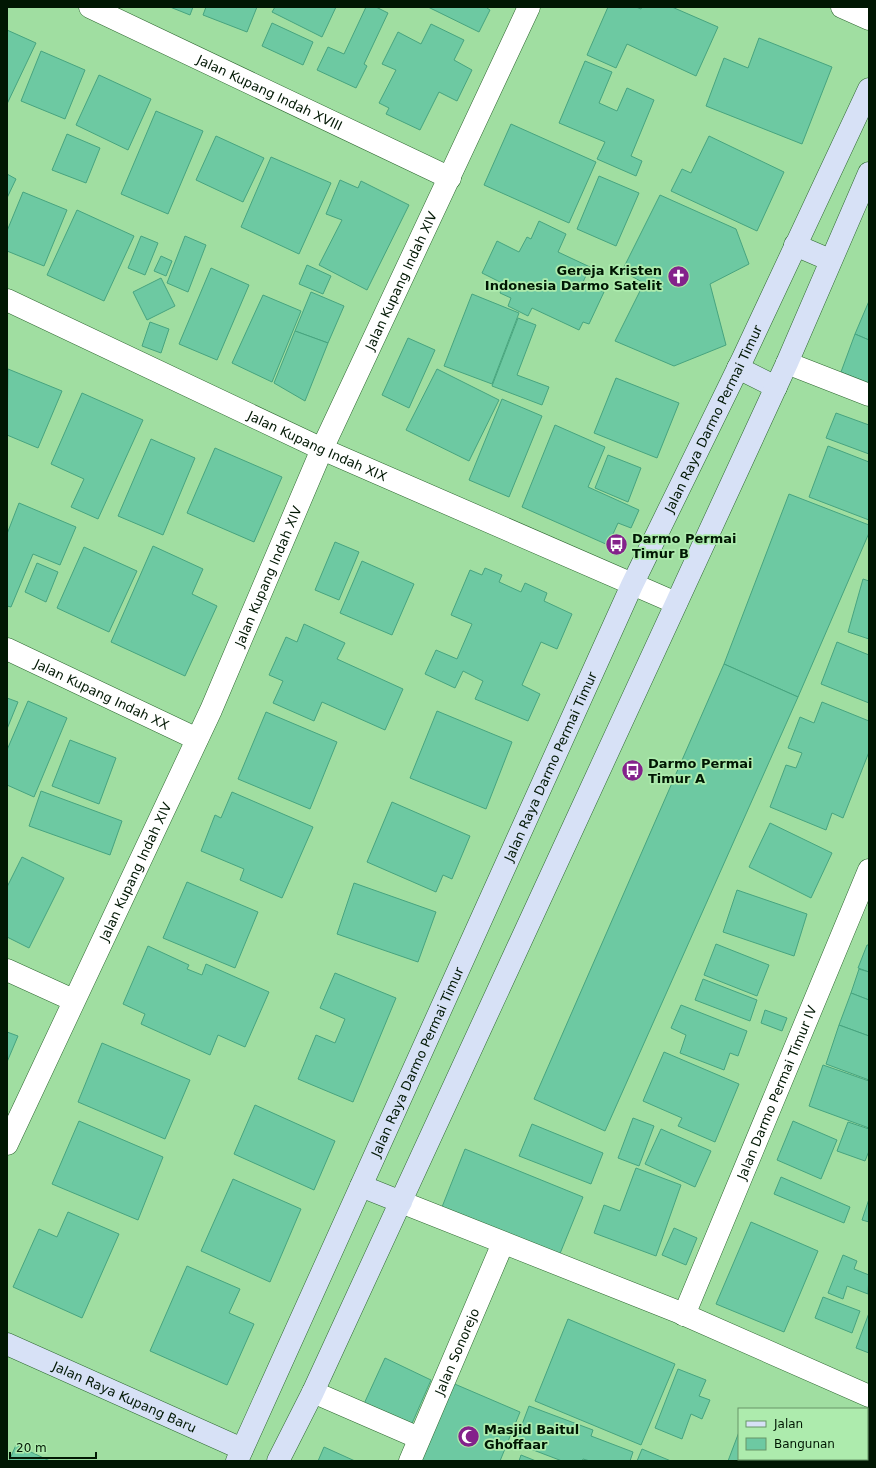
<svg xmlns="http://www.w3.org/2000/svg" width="876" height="1468" font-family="'DejaVu Sans',sans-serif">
	<rect width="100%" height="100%" fill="#a0dea1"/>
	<!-- building -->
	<g fill="#6dc9a2" stroke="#47a47f">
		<polygon points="170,7 193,7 190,15"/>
		<polygon points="206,7 257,7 247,32 203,15"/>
		<polygon points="275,7 336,7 322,37 272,12"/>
		<polygon points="366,7 376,7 388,13 364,64 367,66 356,88 317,70 328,47 344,54"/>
		<polygon points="428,7 488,7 487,8 490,10 479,32"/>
		<polygon points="608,7 636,7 641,9 642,7 672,7 718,27 696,76 627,44 616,68 587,55"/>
		<polygon points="272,23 313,42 303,65 262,46"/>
		<polygon points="431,24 464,40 454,60 472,70 457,101 439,92 420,130 386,114 389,108 379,103 396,70 382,64 398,32 421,44"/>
		<polygon points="7,30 36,43 7,104"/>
		<polygon points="759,38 832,67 802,144 706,106 724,58 748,68"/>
		<polygon points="41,51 85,70 65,119 21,101"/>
		<polygon points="585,61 612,72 599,103 617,111 627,88 654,100 631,156 642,161 636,176 597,159 605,142 559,123"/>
		<polygon points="99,75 151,99 128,150 76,125"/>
		<polygon points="156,111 203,131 168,214 121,194"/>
		<polygon points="511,124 596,162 569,223 484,185"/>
		<polygon points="67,134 100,148 86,183 52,170"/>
		<polygon points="216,136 264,158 243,202 196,180"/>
		<polygon points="709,136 784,172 757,231 671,191 682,169 691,173"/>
		<polygon points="271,157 331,183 299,254 241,227"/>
		<polygon points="7,174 16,179 7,198"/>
		<polygon points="599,176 639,193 616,246 577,229"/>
		<polygon points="340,180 358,188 361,181 409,205 367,290 319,265 342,220 326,214"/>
		<polygon points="23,192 67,210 44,266 7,251 7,231"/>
		<polygon points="660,195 736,229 749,264 710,284 726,345 674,366 615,341 644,283 622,271"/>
		<polygon points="77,210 134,236 104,301 47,275"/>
		<polygon points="539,221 566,234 558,252 590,267 583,282 604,292 589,324 583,322 579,330 532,308 528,316 508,306 511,298 500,293 504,284 482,273 497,241 519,252 527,237 531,239"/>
		<polygon points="141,236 158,243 145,275 128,268"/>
		<polygon points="185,236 206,245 188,292 167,283"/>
		<polygon points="161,256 172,261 166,276 154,271"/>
		<polygon points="307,265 331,276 323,294 299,284"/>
		<polygon points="211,268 249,285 217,360 179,344"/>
		<polygon points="161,278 175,306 147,320 133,292"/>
		<polygon points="311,292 344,306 328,343 295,331"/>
		<polygon points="472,294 519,313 492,384 444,366"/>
		<polygon points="263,295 301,311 272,382 232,363"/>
		<polygon points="869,301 869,340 855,334"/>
		<polygon points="518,318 536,325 517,375 549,387 542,405 492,386"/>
		<polygon points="150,322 169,329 161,353 142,346"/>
		<polygon points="295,331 328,343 305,401 274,383"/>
		<polygon points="855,334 869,340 869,383 841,372"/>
		<polygon points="408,338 435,350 409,408 382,395"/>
		<polygon points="8,369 62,391 38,448 7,435"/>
		<polygon points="437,369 499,400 469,461 406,430"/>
		<polygon points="616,378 679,403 657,458 594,433"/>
		<polygon points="82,393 143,420 98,519 71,507 84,479 51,464"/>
		<polygon points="502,399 542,416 509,497 469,480"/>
		<polygon points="836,413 869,425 869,454 826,438"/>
		<polygon points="555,425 605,447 588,487 639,510 631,528 618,523 608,545 522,507"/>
		<polygon points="151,439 195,458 163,535 118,516"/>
		<polygon points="828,446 869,462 869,520 809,497"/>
		<polygon points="215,448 282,477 254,542 187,513"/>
		<polygon points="608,455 641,468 628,502 595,488"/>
		<polygon points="789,494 869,525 869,533 798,697 724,664"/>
		<polygon points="19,503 76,527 60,565 33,554 11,607 7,606 7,534"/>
		<polygon points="335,542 359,552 339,600 315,590"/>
		<polygon points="153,546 203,569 192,594 217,606 185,676 111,642"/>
		<polygon points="84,547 137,571 109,632 57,608"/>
		<polygon points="362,561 414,584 392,635 340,613"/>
		<polygon points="37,563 58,572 46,602 25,592"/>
		<polygon points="485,568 502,575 499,582 521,592 525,583 547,593 544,601 572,614 557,649 541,642 522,685 540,694 528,721 475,699 483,681 463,671 455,688 425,674 436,650 457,659 472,624 451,615 470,570 482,575"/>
		<polygon points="863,579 869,581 869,639 848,632"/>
		<polygon points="304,624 345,643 337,659 403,689 385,730 322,702 314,721 273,703 283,681 269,675 286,637 297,642"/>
		<polygon points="837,642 869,655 869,703 821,684"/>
		<polygon points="724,664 798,697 605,1131 534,1099"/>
		<polygon points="7,698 18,702 7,729"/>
		<polygon points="28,701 67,718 34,797 7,785 7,750"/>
		<polygon points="822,702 869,721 869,752 843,818 832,813 826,830 770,807 786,765 796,768 802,753 788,748 800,717 814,723"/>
		<polygon points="437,711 512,742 486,809 410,778"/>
		<polygon points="266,712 337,742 310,809 238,779"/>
		<polygon points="70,740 116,758 99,804 52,786"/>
		<polygon points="41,791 122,821 110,855 29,826"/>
		<polygon points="232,792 313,827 282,898 240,880 244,869 201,851 215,815 221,818"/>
		<polygon points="392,802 470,836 452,879 443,875 436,892 367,862"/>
		<polygon points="770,823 832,853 811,898 749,867"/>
		<polygon points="22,857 64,878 29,948 7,937 7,887"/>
		<polygon points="187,882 258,912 235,968 163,938"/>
		<polygon points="354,883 436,912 418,962 337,934"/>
		<polygon points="737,890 807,914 794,956 723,932"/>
		<polygon points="716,944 769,965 757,996 704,975"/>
		<polygon points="867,945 869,945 869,972 858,968"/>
		<polygon points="148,946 189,965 187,969 202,975 206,964 269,992 245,1047 218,1035 210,1055 141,1024 145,1014 123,1004"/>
		<polygon points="859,969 869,972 869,1000 851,993"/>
		<polygon points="335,973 396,998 353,1102 298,1079 316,1035 335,1043 345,1019 320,1008"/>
		<polygon points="703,979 757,1000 750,1021 695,1000"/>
		<polygon points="851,993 869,1000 869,1036 839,1025"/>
		<polygon points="681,1005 747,1031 738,1056 730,1053 724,1070 680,1053 686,1035 671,1028"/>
		<polygon points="765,1010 787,1018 782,1031 761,1023"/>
		<polygon points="839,1025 869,1036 869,1080 826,1064"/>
		<polygon points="7,1032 18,1036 7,1062"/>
		<polygon points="102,1043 190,1080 165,1139 78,1102"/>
		<polygon points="664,1052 739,1084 715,1142 678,1126 682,1118 643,1101"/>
		<polygon points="823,1065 869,1081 869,1128 809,1106"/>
		<polygon points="255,1105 335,1141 314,1190 234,1154"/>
		<polygon points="633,1118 654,1126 639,1166 618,1158"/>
		<polygon points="79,1121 163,1157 138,1220 52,1184"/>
		<polygon points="793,1121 837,1140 821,1179 777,1160"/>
		<polygon points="848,1122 869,1129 869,1151 865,1161 837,1151"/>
		<polygon points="532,1124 603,1153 591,1184 519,1156"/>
		<polygon points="661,1129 711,1151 695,1187 645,1164"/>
		<polygon points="465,1149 583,1197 559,1256 442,1207"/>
		<polygon points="636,1168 681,1185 656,1256 594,1233 604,1205 620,1211"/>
		<polygon points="781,1177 850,1207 844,1223 774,1194"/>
		<polygon points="233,1179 301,1209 270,1282 201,1251"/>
		<polygon points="869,1199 869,1222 862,1220"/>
		<polygon points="68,1212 119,1234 82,1318 13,1287 39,1229 57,1237"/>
		<polygon points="751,1222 818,1251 784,1332 716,1304"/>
		<polygon points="674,1228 697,1238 686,1265 662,1255"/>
		<polygon points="843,1255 857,1261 854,1269 869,1275 868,1294 847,1286 843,1299 828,1293"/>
		<polygon points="187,1266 240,1289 229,1313 254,1324 227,1385 150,1351"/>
		<polygon points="823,1297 860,1311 852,1333 815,1318"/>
		<polygon points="869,1313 869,1353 856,1348"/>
		<polygon points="568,1319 675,1364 641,1445 535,1401"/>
		<polygon points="385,1358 431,1380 410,1428 363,1406"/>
		<polygon points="678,1369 706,1380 699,1396 710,1400 702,1419 691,1414 682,1439 655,1428"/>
		<polygon points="450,1382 520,1412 500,1461 417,1461"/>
		<polygon points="529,1406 593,1430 591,1436 633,1452 630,1461 590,1461 583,1459 582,1461 562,1461 515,1443"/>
		<polygon points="739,1432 739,1459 770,1459 770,1461 728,1461"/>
		<polygon points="16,1445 50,1461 9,1461"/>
		<polygon points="324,1447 355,1461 318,1461"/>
		<polygon points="642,1449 671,1461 637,1461"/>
		<polygon points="521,1455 536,1461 519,1461"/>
		<polygon points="784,1459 816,1459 815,1461 783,1461"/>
		<polygon points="816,1459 851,1459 850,1461 815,1461"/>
	</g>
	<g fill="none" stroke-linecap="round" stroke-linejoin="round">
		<defs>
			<g id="street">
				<path id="s1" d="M 90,7 L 450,178"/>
				<polyline points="842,7 869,19"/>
				<path id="s2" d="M 7,300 L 322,449 L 676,603"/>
				<polyline points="787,363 869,395"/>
				<path id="s3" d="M 7,649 L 197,739"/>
				<polyline points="7,970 73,1000"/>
				<path id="s4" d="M 7,1144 L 211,710 L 322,449 L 529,7"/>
				<polyline points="401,1202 676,1311 869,1396"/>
				<path id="s5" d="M 684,1315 L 869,870"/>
				<polyline points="313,1392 419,1438"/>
				<path id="s6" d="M 410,1461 L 503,1243"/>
			</g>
			<g id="secondary">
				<polyline points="795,245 830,260"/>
				<polyline points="738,368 776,387"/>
				<polyline points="361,1186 401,1202"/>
				<path id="s7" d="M 7,1344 L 242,1449"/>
				<path id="s8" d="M 237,1461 L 632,585 L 743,358 L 869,89"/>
				<polyline points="278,1461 313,1392 787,363 869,173"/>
			</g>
		</defs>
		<!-- street casing -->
		<use href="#street" stroke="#2e6831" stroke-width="23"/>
		<!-- secondary casing -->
		<use href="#secondary" stroke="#2e6831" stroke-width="23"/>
		<!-- street -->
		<use href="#street" stroke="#fff" stroke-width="22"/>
		<!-- secondary -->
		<use href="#secondary" stroke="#d7e1f6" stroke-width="22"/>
	</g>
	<!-- icons -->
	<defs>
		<symbol id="church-disc" viewBox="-11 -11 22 22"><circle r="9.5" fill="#84228b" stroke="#adebad"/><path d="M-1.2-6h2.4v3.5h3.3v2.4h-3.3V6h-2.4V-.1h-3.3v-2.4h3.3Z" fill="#fff"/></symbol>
		<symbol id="bus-disc" viewBox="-11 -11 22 22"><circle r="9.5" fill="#84228b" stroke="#adebad"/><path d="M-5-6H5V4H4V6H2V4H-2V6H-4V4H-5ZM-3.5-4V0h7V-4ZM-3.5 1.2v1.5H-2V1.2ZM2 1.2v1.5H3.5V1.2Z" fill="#fff"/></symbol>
		<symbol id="mosque-disc" viewBox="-11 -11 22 22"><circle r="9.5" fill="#84228b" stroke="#adebad"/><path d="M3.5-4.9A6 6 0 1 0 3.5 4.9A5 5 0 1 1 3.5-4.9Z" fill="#fff"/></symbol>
	</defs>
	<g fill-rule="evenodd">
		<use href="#church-disc" x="666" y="264" width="25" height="25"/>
		<use href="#bus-disc" x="604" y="532" width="25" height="25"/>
		<use href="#bus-disc" x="620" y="758" width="25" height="25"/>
		<use href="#mosque-disc" x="456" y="1424" width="25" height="25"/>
	</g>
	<g text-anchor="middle" stroke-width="3.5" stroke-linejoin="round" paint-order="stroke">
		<!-- street labels -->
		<g font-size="13" fill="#011703" stroke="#adebad">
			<text dy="5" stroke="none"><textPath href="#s1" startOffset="199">Jalan Kupang Indah XVIII</textPath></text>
			<text dy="5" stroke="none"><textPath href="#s4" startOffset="949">Jalan Kupang Indah XIV</textPath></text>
			<text dy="5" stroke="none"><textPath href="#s8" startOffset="1146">Jalan Raya Darmo Permai Timur</textPath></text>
			<text dy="5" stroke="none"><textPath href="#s2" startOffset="343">Jalan Kupang Indah XIX</textPath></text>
			<text dy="5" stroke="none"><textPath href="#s4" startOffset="625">Jalan Kupang Indah XIV</textPath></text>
			<text dy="5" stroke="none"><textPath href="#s3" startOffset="105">Jalan Kupang Indah XX</textPath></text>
			<text dy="5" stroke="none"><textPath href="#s8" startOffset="762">Jalan Raya Darmo Permai Timur</textPath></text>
			<text dy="5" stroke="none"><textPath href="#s4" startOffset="301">Jalan Kupang Indah XIV</textPath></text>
			<text dy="5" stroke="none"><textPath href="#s8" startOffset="438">Jalan Raya Darmo Permai Timur</textPath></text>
			<text dy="5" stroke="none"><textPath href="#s5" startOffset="241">Jalan Darmo Permai Timur IV</textPath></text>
			<text dy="5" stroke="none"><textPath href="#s6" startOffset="119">Jalan Sonorejo</textPath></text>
			<text dy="5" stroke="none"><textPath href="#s7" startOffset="129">Jalan Raya Kupang Baru</textPath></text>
		</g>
		<!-- poi labels -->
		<g font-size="13" font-weight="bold" fill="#011703" stroke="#adebad" text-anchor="start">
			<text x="662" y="275" text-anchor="end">Gereja Kristen<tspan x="662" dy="15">Indonesia Darmo Satelit</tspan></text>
			<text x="632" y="543">Darmo Permai<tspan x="632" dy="15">Timur B</tspan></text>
			<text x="648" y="768">Darmo Permai<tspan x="648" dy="15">Timur A</tspan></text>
			<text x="484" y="1434">Masjid Baitul<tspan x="484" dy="15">Ghoffaar</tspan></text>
		</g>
	</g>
	<!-- border -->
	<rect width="876" height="1468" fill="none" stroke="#011703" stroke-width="16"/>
	<!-- legend -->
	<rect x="738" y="1408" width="130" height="52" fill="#adebad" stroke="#689669"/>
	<rect x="746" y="1421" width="20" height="6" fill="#d7e1f6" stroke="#689669"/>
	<text x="774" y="1428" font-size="12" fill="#011703">Jalan</text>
	<rect x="746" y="1438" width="20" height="12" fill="#6dc9a2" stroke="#689669"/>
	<text x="774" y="1448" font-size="12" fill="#011703">Bangunan</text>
	<!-- scale -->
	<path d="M10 1452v6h86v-6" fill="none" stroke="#011703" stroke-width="2"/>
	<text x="16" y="1452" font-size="12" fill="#011703" stroke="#adebad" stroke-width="3" paint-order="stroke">20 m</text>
</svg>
